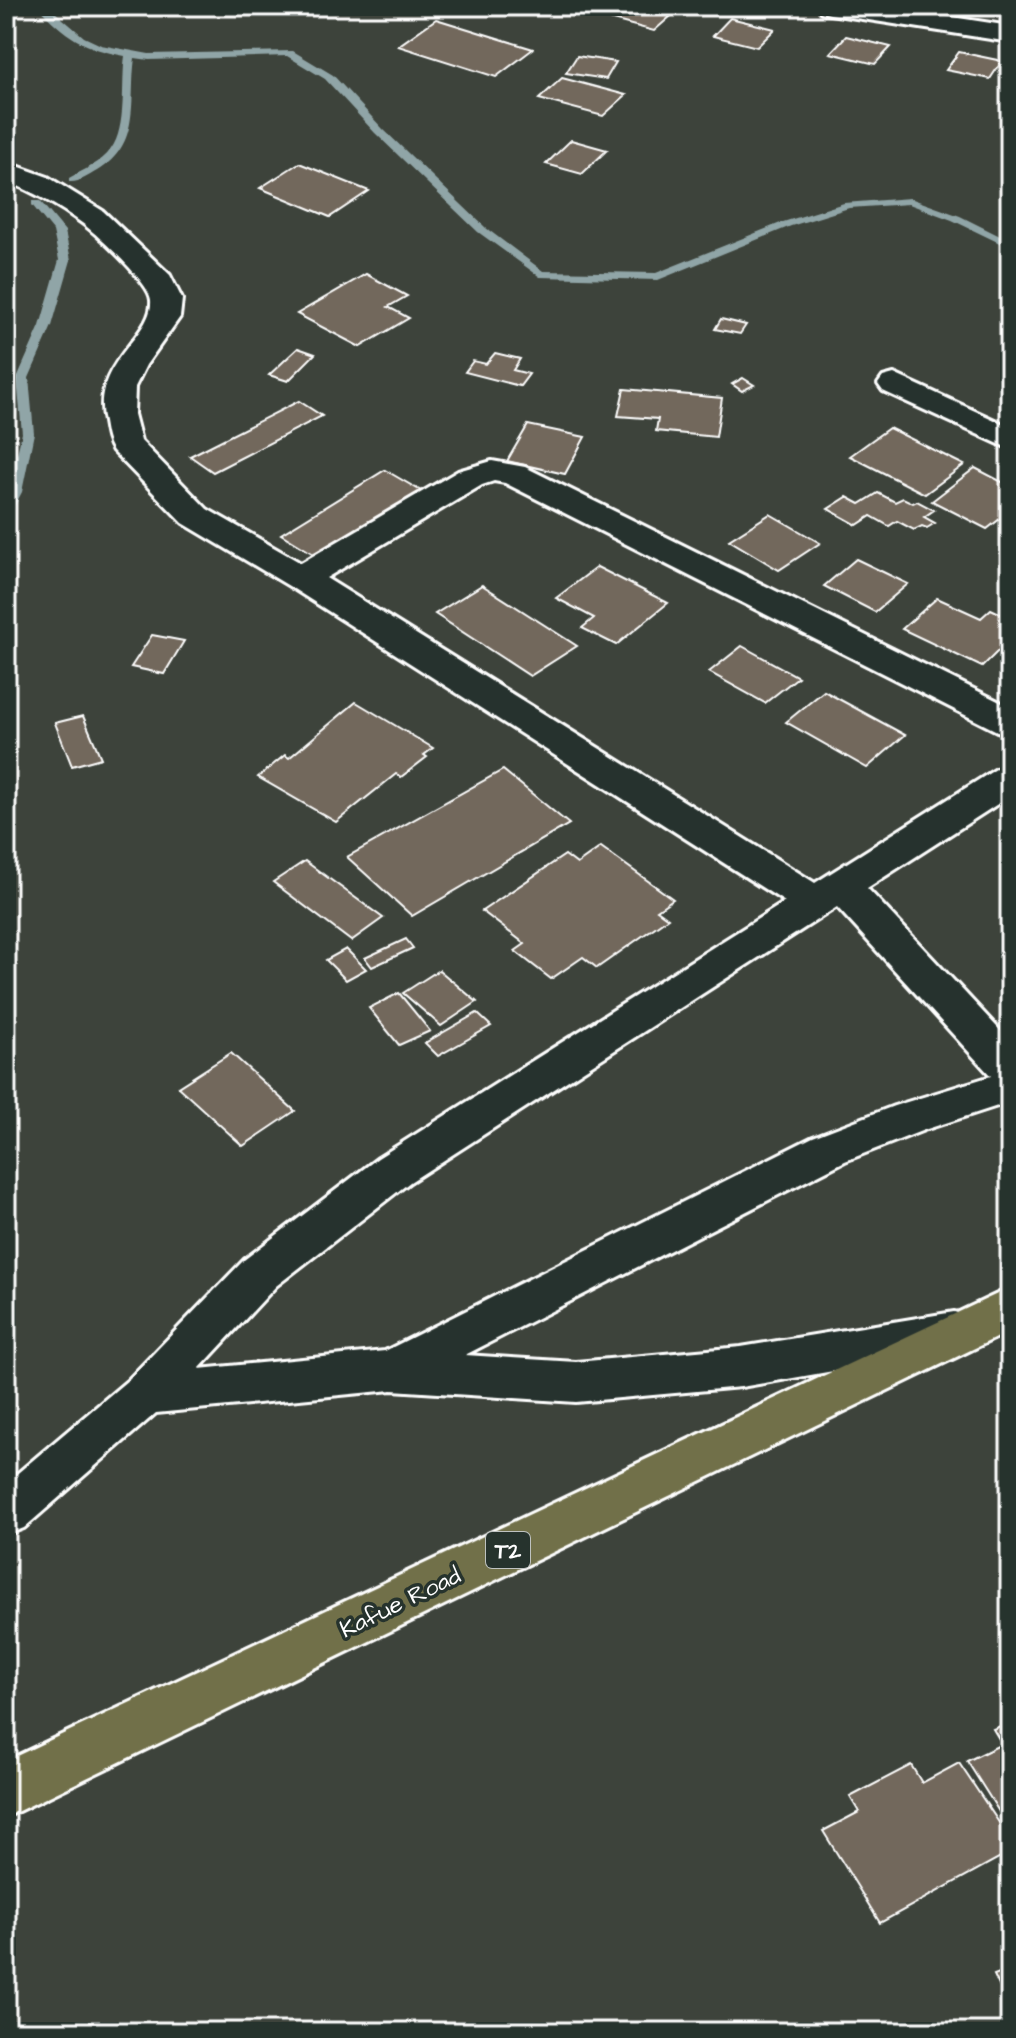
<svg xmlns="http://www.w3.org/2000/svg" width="1016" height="2038" font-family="'Architects Daughter',sans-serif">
	<rect width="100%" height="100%" fill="#3d433b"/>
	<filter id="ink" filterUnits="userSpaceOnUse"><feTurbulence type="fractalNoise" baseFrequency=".0125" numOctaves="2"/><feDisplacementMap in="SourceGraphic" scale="16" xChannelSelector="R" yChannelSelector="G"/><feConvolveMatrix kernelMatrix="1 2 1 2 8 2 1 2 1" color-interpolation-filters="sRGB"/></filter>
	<g filter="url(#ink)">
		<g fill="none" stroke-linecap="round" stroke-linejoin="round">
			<!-- stream -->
			<g fill="#90a5a7" fill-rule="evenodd">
				<path d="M 37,6 L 48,6 L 84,37 L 101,45 L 149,54 L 293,51 L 333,75 L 383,129 L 486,228 L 543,271 L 656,273 L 783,222 L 844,203 L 910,198 L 960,216 L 1010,241 L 1010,248 L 952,220 L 909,204 L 849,208 L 791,226 L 658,280 L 540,277 L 478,232 L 375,133 L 325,79 L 287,56 L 149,60 L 135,58 C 129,101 142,144 97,171 C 88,176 79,183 69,182 L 69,178 C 83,170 102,163 111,149 C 127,127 121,82 125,56 C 84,49 65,36 37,6 Z"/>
				<polygon points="32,201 40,201 65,231 71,260 52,326 29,378 34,433 22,492 11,513 6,514 6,498 22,433 17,378 40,326 59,260 53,231 32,205"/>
			</g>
		</g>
		<!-- building -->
		<g fill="#72675b" stroke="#fff" stroke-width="2">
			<polygon points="583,6 609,6 596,18 575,13"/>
			<polygon points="619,6 633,6 671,16 654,31 605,18"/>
			<polygon points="730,18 775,29 757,47 713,36"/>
			<polygon points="436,19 533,49 496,77 398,46"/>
			<polygon points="846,36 891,47 875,64 830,53"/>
			<polygon points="959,52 1002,61 990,79 946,70"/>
			<polygon points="577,56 616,62 606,79 566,73"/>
			<polygon points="562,78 626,95 603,116 539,99"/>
			<polygon points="571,140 607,150 582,174 546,164"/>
			<polygon points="299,163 369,191 330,217 260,188"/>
			<polygon points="366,274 407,296 388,307 409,318 360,347 297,314"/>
			<polygon points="721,319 746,325 740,334 715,329"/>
			<polygon points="298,348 315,354 288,381 269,375"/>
			<polygon points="495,353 520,359 513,370 529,374 520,386 465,372 473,361 486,364"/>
			<polygon points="743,378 754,385 742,391 732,384"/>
			<polygon points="624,389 722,398 716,437 656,431 658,419 618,416"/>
			<polygon points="299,401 322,416 213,472 190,456"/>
			<polygon points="528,425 585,437 565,474 507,461"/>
			<polygon points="889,428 964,465 925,494 850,456"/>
			<polygon points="975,468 1010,486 1010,511 987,529 932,501"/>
			<polygon points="385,470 421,491 317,556 281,534"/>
			<polygon points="878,493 895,502 903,498 913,503 917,501 934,510 924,517 935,523 927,528 922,526 914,530 897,521 889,526 871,516 857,525 828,509 847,497 860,504"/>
			<polygon points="770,514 820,543 779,570 729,540"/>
			<polygon points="856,559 908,584 875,612 824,586"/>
			<polygon points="597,567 668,603 616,645 582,628 594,618 556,598"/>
			<polygon points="482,585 577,646 530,676 435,614"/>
			<polygon points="937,598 981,618 991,609 1010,618 1010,639 982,667 902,629"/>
			<polygon points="152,635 184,641 164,674 131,667"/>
			<polygon points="742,646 798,677 765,703 709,672"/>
			<polygon points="824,691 905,735 867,768 786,722"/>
			<polygon points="356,702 433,748 424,755 427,757 401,777 396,774 336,822 258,777 285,755 289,758"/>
			<polygon points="83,716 101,758 72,766 55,723"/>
			<polygon points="503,770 569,824 412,916 347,857"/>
			<polygon points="601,847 673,899 657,910 668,918 597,968 583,957 551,979 515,951 525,944 482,911 565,855 577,864"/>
			<polygon points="305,861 383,918 351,941 273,882"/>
			<polygon points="406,939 413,948 372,967 365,958"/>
			<polygon points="346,949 366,969 346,980 326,960"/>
			<polygon points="439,970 477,1002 441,1026 403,993"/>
			<polygon points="399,993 430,1031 399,1045 369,1008"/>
			<polygon points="477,1013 491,1026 438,1056 425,1043"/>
			<polygon points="231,1053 295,1111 243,1146 178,1087"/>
			<polygon points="1010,1722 1010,1829 967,1761 1002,1744 993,1729"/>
			<polygon points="959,1763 1010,1839 1010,1852 880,1923 823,1831 859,1812 850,1797 911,1765 922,1783"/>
			<polygon points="1010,1969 1010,2009 994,1975"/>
		</g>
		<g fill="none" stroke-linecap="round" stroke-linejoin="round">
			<defs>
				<g id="minor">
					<polygon points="817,6 881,6 1010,26 1010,42 830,14 821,12"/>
					<path d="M 6,162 L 48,177 L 103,211 L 170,275 L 182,299 L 180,317 L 146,365 L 135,387 L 134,414 L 141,441 L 207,509 L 301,563 L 458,471 L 492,461 L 525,467 L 1010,707 L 1010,734 L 997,731 L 505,483 L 494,481 L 482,485 L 326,578 L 815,883 L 996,769 L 1010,765 L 1010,796 L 867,888 L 1010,1041 L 1010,1102 L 924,1130 L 845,1161 L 465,1355 L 576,1362 L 741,1347 L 954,1312 L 971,1317 L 977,1331 L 971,1345 L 954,1350 L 741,1387 L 576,1402 L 392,1390 L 156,1413 L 24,1528 L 6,1535 L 6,1483 L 128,1380 L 244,1260 L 378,1158 L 785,902 L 289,586 L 183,523 L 113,451 C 107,442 106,433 104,422 C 90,362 154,337 151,300 C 150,283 97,234 82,223 C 59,206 32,191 6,181 ZM 837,907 L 991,1076 L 894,1106 L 813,1137 L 385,1351 L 199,1369 L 276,1286 L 410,1182 Z"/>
					<polygon points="894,374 1010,427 1010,449 883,391 878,384 883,377"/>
				</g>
				<polygon id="trunk" points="1010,1288 1010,1331 6,1817 6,1761"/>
			</defs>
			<!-- minor casing -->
			<use href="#minor" stroke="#fff" stroke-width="6"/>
			<!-- trunk casing -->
			<use href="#trunk" stroke="#fff" stroke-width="6"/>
			<!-- minor -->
			<use href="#minor" fill="#26332d" fill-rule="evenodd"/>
			<!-- trunk -->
			<use href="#trunk" fill="#71704a" fill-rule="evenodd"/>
		</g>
	</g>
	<g text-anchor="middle" stroke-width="7" stroke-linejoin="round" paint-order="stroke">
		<!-- shield labels -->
		<rect fill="#26332d" stroke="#bec2c0" stroke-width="2" x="486" y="1532" width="44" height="36" rx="6"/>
		<g font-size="22" font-weight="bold" fill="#fff">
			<text x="508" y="1558">T2</text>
		</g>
		<!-- street labels -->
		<g font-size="24" fill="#fff" stroke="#26332d">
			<text transform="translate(400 1602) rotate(-26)" y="8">Kafue Road</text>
		</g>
	</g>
	<!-- margin -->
	<rect width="1016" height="2038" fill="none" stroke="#26332d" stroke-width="32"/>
	<rect x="16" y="16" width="984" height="2006" fill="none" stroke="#fff" stroke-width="3" filter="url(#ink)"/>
</svg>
